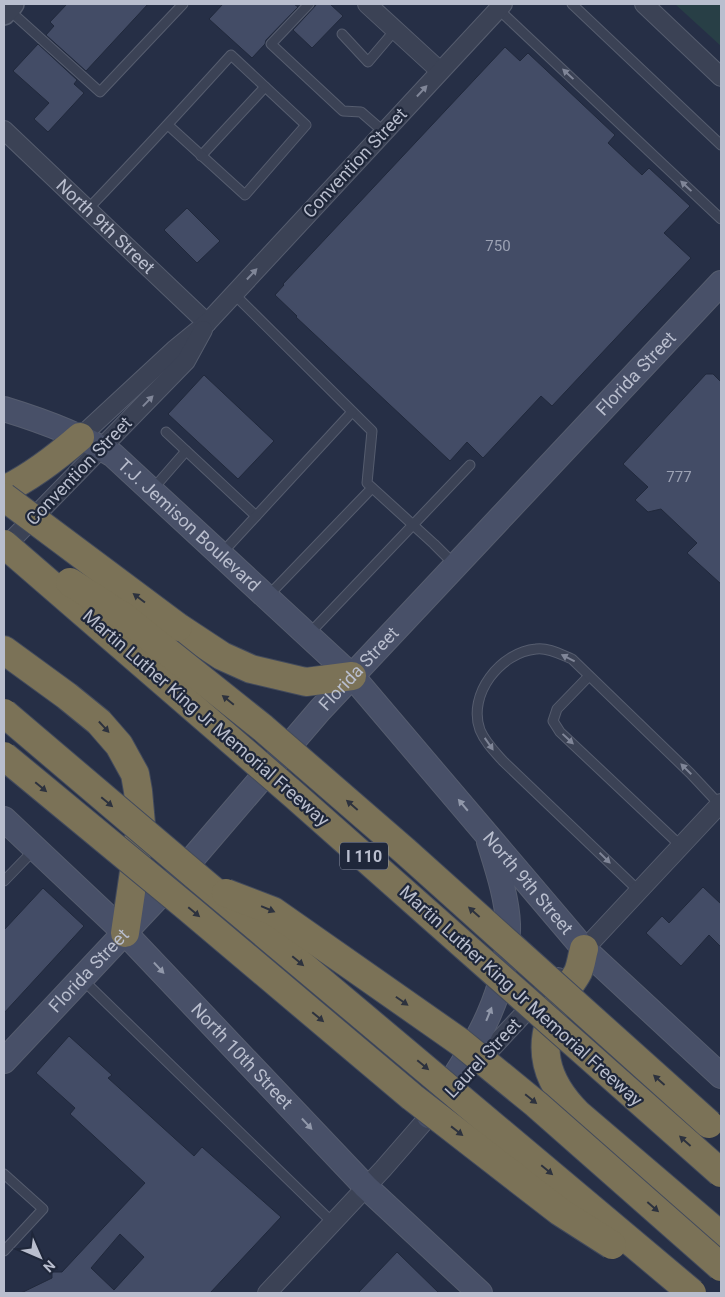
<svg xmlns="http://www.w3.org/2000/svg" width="725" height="1297" font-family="Roboto,sans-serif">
	<rect width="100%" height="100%" fill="#262f46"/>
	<!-- green -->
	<polygon fill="#283f46" points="675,4 721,4 721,46"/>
	<!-- building -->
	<g fill="#434c66" stroke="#21293c" fill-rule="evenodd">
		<polygon points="67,4 148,4 86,71 46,35 54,26 50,22"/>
		<polygon points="223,4 294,4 298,7 266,40 265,44 252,58 209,19"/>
		<polygon points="317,4 330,4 343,16 312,48 293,30"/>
		<polygon points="38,44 77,80 74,84 84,93 48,132 34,119 49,103 13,71"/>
		<polygon points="505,47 520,61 528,53 615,135 608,143 642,175 649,168 690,206 664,233 691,258 552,406 541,396 483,458 467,442 450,461 296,317 297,316 275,295 284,285 283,284"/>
		<polygon points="187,208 220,241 197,263 164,230"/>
		<polygon points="706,374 713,374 721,382 721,584 687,553 697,543 661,509 648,512 635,500 648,487 623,464"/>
		<polygon points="204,375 274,441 238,479 168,414"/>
		<polygon points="703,887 721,904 721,947 709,935 681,966 646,933 662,916 669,923"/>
		<polygon points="43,888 84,926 4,1013 4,930"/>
		<path d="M 69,1036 L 112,1075 L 108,1078 L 194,1156 L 202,1147 L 281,1217 L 210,1293 L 21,1293 L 52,1278 L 52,1272 L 62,1272 L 145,1183 L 70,1114 L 75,1108 L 36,1073 ZM 120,1234 L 144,1257 L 114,1290 L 91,1268 Z"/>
		<polygon points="397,1252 439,1293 358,1293"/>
	</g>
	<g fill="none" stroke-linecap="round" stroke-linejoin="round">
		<defs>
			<g id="service">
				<polyline points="309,4 271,44 343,111 361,112 384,132"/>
				<polyline points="572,4 721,145"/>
				<polyline points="8,9 100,92 183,4"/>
				<polyline points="498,9 721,219"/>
				<polyline points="342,34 368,62 396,29"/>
				<polyline points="201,156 265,87"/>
				<path d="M 88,209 C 136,159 184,107 231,55 L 306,125 L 245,195 L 168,125"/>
				<polyline points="234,294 372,431 367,483 434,544 455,565"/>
				<polyline points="166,432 256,516"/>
				<polyline points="152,490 186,451"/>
				<polyline points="222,553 352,412"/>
				<polyline points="268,596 372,488"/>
				<polyline points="309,634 470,465"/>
				<polyline points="589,676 557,709 553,721 560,732 681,846"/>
				<polyline points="4,881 35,849"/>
				<path d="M 639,891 L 503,761 C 494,751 485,742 480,730 C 467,694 501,652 536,649 C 548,647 562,655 572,659 L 690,773 L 720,805"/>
				<polyline points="82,979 333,1223"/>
				<polyline points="4,1174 43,1209 4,1251"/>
			</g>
			<g id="minor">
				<polyline points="367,4 440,71"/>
				<polyline points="644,4 721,77"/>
				<path id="s1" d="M 4,130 L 207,323"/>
				<polyline points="80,437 174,350 207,323 503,4"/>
				<polyline points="4,548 186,361 203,330"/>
				<polyline points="578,956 721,803"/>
				<polyline points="475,1066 558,977"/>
				<polyline points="267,1293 383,1169 437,1107"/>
			</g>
			<polyline id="tertiary" points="4,14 13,4"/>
			<g id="secondary">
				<path id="s2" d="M 4,409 C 40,420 80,434 113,455 L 352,676 L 584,949 L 721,1076"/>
				<path id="s3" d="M 4,819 L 125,933 L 366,1187 L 480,1293"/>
				<path id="s4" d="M 4,1061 L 175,879 L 320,710 L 721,283"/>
				<path d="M 429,1116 C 467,1056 510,1000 508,924 C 507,897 497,868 489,842"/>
			</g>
			<g id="motorway">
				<path d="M 4,490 C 31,477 57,457 80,437"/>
				<polyline points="178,627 222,656 251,669 306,682 352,676"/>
				<polyline points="4,650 67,696 99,722 119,745 135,774 138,791 141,824 125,933"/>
				<path d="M 584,949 C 582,956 581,965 578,972 C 573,982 564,991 559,1001 C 535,1044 544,1080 578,1114 L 721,1236"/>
			</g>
		</defs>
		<!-- service casing -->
		<use href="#service" stroke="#565d6f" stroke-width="11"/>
		<!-- minor casing -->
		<use href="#minor" stroke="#565d6f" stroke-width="20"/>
		<!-- tertiary casing -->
		<use href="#tertiary" stroke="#565d6f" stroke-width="24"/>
		<!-- secondary casing -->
		<use href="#secondary" stroke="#565d6f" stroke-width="26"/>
		<!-- motorway casing -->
		<use href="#motorway" stroke="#424a5c" stroke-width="30"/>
		<!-- service -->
		<use href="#service" stroke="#3b4255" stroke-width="9"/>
		<!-- minor -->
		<use href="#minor" stroke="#3b4255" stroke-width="18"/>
		<!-- tertiary -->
		<use href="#tertiary" stroke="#3b4255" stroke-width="21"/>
		<!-- secondary -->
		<use href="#secondary" stroke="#485068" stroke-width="24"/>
		<!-- motorway -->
		<use href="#motorway" stroke="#7b7257" stroke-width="28"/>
		<defs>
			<g id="motorway-bridge">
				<polyline points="4,497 178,627"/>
				<polyline points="4,544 293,794 721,1173"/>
				<polyline points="70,582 124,617 263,728 405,851 709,1124"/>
				<path d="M 4,713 C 232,908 463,1100 692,1293"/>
				<polyline points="4,756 188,908 412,1097 559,1211 612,1245"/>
				<polyline points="226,893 273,911 460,1042 536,1104 721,1267"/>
			</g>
		</defs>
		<!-- motorway-bridge casing -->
		<use href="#motorway-bridge" stroke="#424a5c" stroke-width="30" stroke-linecap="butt"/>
		<!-- motorway-bridge -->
		<use href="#motorway-bridge" stroke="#7b7257" stroke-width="28"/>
	</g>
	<!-- one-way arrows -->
	<defs><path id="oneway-solid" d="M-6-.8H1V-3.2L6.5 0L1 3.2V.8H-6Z" transform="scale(1.25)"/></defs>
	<g fill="#808698">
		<use href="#oneway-solid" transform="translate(568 74) rotate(-137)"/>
		<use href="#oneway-solid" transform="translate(422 91) rotate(-47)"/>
		<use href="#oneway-solid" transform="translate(686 186) rotate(-137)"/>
		<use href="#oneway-solid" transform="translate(252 274) rotate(-47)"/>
		<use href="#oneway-solid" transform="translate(148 401) rotate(-46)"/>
		<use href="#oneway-solid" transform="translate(568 658) rotate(-153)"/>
		<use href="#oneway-solid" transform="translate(568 739) rotate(43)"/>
		<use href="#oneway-solid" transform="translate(489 744) rotate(55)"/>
		<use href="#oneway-solid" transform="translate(686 769) rotate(-135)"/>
		<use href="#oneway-solid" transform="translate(605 858) rotate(44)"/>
	</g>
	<g fill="#2d323e">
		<use href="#oneway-solid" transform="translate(139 598) rotate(-143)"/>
		<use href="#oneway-solid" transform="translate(228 700) rotate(-141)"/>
		<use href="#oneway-solid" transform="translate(104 727) rotate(47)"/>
		<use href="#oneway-solid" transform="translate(41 787) rotate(40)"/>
		<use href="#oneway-solid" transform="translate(107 802) rotate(40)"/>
		<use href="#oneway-solid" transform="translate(352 805) rotate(-139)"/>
		<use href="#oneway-solid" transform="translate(268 909) rotate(23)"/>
		<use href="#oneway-solid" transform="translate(194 912) rotate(40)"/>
		<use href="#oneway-solid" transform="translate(474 912) rotate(-138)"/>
		<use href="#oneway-solid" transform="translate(298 961) rotate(40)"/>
		<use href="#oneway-solid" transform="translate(402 1001) rotate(35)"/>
		<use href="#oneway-solid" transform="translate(318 1017) rotate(40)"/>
		<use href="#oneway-solid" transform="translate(423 1065) rotate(40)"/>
		<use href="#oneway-solid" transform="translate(659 1080) rotate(-138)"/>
		<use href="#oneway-solid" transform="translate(531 1099) rotate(39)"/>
		<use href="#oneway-solid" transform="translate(457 1131) rotate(38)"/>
		<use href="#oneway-solid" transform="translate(685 1141) rotate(-138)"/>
		<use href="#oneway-solid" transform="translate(547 1170) rotate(40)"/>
		<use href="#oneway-solid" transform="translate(653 1207) rotate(41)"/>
	</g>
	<g fill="#9198aa">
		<use href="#oneway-solid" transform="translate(463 805) rotate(-130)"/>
		<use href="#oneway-solid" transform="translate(159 968) rotate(47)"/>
		<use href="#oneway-solid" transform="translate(489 1014) rotate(-68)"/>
		<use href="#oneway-solid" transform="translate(307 1124) rotate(47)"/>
	</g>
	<g text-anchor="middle" stroke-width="4.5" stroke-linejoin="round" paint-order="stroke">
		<!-- number labels -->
		<g font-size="15" fill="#9ca2b4">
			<text x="498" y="251">750</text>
			<text x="679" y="482">777</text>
		</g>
		<!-- shield labels -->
		<rect fill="#1f273a" stroke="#8b91a2" stroke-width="1" x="340" y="842.5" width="48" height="27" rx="4"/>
		<g font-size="16" font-weight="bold" fill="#b9bece">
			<text x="364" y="862">I 110</text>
		</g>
		<!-- street labels -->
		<g font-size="18" fill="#b9bece" stroke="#1f273a">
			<text transform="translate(355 163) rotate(-47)" y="6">Convention Street</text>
			<text dy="6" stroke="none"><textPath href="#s1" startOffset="140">North 9th Street</textPath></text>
			<text dy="6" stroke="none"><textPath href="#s4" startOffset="934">Florida Street</textPath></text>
			<text transform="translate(79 471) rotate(-46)" y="6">Convention Street</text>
			<text dy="6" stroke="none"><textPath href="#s2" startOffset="222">T.J. Jemison Boulevard</textPath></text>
			<text dy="6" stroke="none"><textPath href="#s4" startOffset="529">Florida Street</textPath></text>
			<text transform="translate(206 718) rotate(41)" y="6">Martin Luther King Jr Memorial Freeway</text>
			<text dy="6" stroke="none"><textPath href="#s2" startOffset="716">North 9th Street</textPath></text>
			<text dy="6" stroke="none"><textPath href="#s4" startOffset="124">Florida Street</textPath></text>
			<text transform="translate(521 996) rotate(42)" y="6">Martin Luther King Jr Memorial Freeway</text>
			<text dy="6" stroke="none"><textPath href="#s3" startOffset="336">North 10th Street</textPath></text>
			<text transform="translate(483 1058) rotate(-47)" y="6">Laurel Street</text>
		</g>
	</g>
	<!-- border -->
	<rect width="725" height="1297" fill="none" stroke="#b9bece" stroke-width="10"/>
	<!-- north arrow -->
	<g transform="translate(40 1257) rotate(135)" stroke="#1f273a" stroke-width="4" paint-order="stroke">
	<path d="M0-4L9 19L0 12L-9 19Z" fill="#b9bece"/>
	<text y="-8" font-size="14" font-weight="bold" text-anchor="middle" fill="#b9bece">N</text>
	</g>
</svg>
